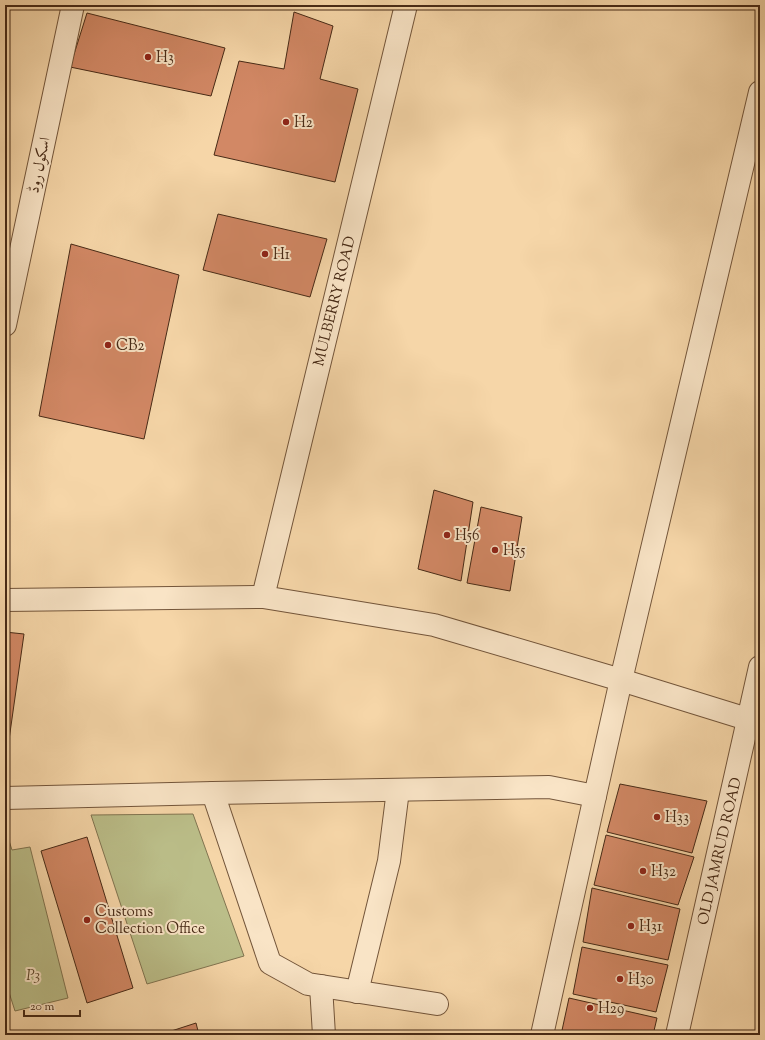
<svg xmlns="http://www.w3.org/2000/svg" width="765" height="1040" font-family="'Sorts Mill Goudy',Amiri,serif">
	<rect width="100%" height="100%" fill="#f6d6a8"/>
	<filter id="stains"><feTurbulence type="fractalNoise" baseFrequency=".005" numOctaves="4"/><feColorMatrix values="0 0 0 0 .2 0 0 0 0 .09 0 0 0 0 .02 0 0 0 .5 -.17"/></filter>
	<radialGradient id="worn" r=".72"><stop offset=".6" stop-color="#630" stop-opacity="0"/><stop offset="1" stop-color="#630" stop-opacity=".3"/></radialGradient>
	<!-- green -->
	<g fill="#bbbe89" stroke="#817450">
		<polygon points="193,814 244,956 147,984 91,815"/>
		<polygon points="5,828 12,850 30,847 68,998 15,1011 5,980"/>
	</g>
	<!-- building -->
	<g fill="#d28865" stroke="#472a16">
		<polygon points="294,12 333,26 320,79 358,89 335,182 214,155 239,61 284,69"/>
		<polygon points="87,13 225,48 211,96 70,67"/>
		<polygon points="218,214 327,239 310,297 203,270"/>
		<polygon points="71,244 179,275 144,439 39,416"/>
		<polygon points="434,490 473,502 461,581 418,569"/>
		<polygon points="481,507 522,517 510,591 467,583"/>
		<polygon points="5,632 24,634 5,768"/>
		<polygon points="620,784 707,801 692,853 607,832"/>
		<polygon points="606,835 694,857 678,905 594,885"/>
		<polygon points="87,837 133,988 87,1003 41,851"/>
		<polygon points="592,888 680,909 668,960 583,942"/>
		<polygon points="582,947 668,965 656,1012 573,994"/>
		<polygon points="569,998 657,1018 653,1035 561,1035"/>
		<polygon points="196,1023 199,1035 159,1035"/>
	</g>
	<g fill="none" stroke-linecap="round" stroke-linejoin="round">
		<defs>
			<g id="minor">
				<polyline points="5,325 73,5"/>
				<polyline points="263,597 406,5"/>
				<polyline points="5,600 263,597 434,625 621,680 760,723"/>
				<polyline points="213,793 270,963 308,984 437,1004"/>
				<polyline points="5,798 213,793 549,787 595,796"/>
				<polyline points="321,986 324,1035"/>
				<polyline points="357,992 389,861 398,790"/>
				<polyline points="542,1035 595,796 621,680 760,92"/>
				<polyline points="677,1035 760,667"/>
			</g>
		</defs>
		<!-- minor casing -->
		<use href="#minor" stroke="#73553a" stroke-width="24"/>
		<!-- minor -->
		<use href="#minor" stroke="#f9e4c6" stroke-width="22"/>
	</g>
	<!-- markers -->
	<g fill="#8f2418" stroke="#f9e4c6" stroke-width="1.5">
		<circle cx="148" cy="57" r="4"/>
		<circle cx="286" cy="122" r="4"/>
		<circle cx="265" cy="254" r="4"/>
		<circle cx="108" cy="345" r="4"/>
		<circle cx="447" cy="535" r="4"/>
		<circle cx="495" cy="550" r="4"/>
		<circle cx="657" cy="817" r="4"/>
		<circle cx="643" cy="871" r="4"/>
		<circle cx="87" cy="920" r="4"/>
		<circle cx="631" cy="926" r="4"/>
		<circle cx="620" cy="979" r="4"/>
		<circle cx="590" cy="1008" r="4"/>
	</g>
	<g text-anchor="middle" stroke-width="4" stroke-linejoin="round" paint-order="stroke">
		<!-- poi labels -->
		<g font-size="15" fill="#472a16" stroke="#f9e4c6" text-anchor="start">
			<text x="156" y="62">H3</text>
			<text x="294" y="127">H2</text>
			<text x="273" y="259">H1</text>
			<text x="116" y="350">CB2</text>
			<text x="455" y="540">H56</text>
			<text x="503" y="555">H55</text>
			<text x="665" y="822">H33</text>
			<text x="651" y="876">H32</text>
			<text x="95" y="916">Customs<tspan x="95" dy="17">Collection Office</tspan></text>
			<text x="639" y="931">H31</text>
			<text x="628" y="984">H30</text>
			<text x="598" y="1013">H29</text>
		</g>
		<!-- street labels -->
		<g font-size="15" fill="#472a16" stroke="#f9e4c6">
			<text transform="translate(39 165) rotate(-78)" y="5">اسکول روڈ</text>
			<text transform="translate(334 301) rotate(-76)" y="5">MULBERRY ROAD</text>
			<text transform="translate(719 851) rotate(-77)" y="5">OLD JAMRUD ROAD</text>
		</g>
		<!-- park labels -->
		<g font-size="15" font-style="italic" fill="#5e482d" stroke="#f9e4c6">
			<text x="33" y="980">P3</text>
		</g>
	</g>
	<!-- margin -->
	<rect width="765" height="1040" fill="none" stroke="#f6d6a8" stroke-width="20"/>
	<rect x="6" y="6" width="753" height="1028" fill="none" stroke="#472a16" stroke-width="2"/>
	<rect x="10" y="10" width="745" height="1020" fill="none" stroke="#472a16"/>
	<!-- scale -->
	<path d="M24 1010v6h56v-6" fill="none" stroke="#472a16" stroke-width="2"/>
	<text x="30" y="1010" font-size="12" fill="#472a16" stroke="#f9e4c6" stroke-width="3" paint-order="stroke">20 m</text>
	<rect width="100%" height="100%" filter="url(#stains)"/>
	<rect width="100%" height="100%" fill="url(#worn)"/>
</svg>
